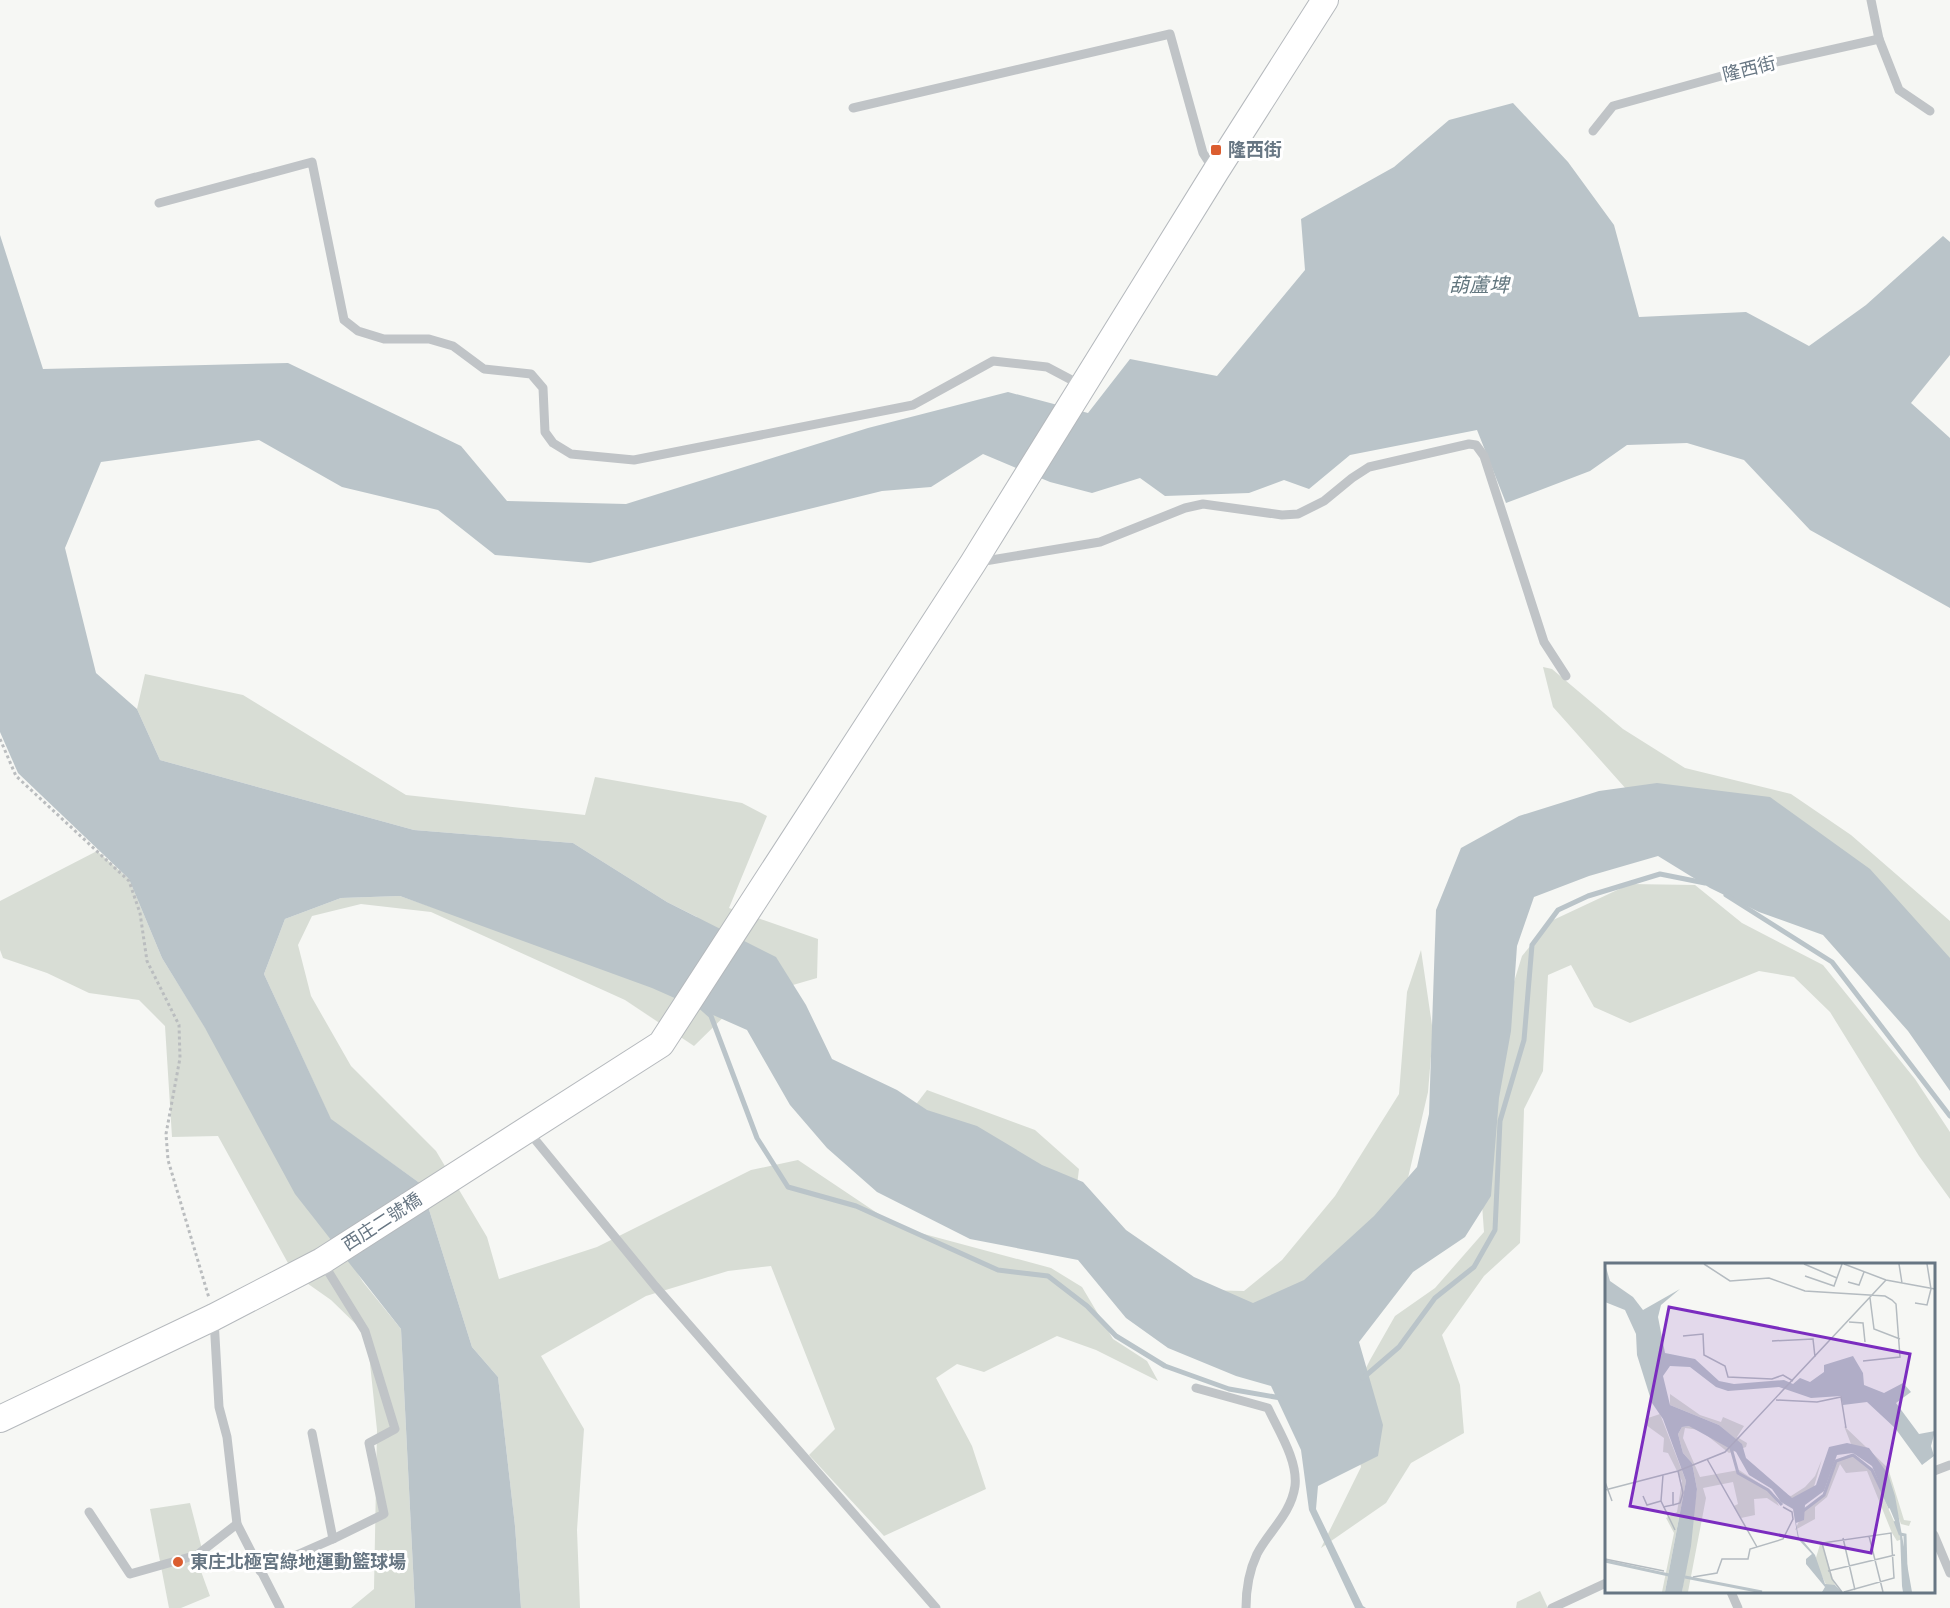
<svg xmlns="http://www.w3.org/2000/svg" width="1950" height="1608" font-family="'Varela Round','Noto Sans TC',sans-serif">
	<rect width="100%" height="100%" fill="#f6f7f4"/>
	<!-- green -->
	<g fill="#d8ddd5">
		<polygon points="1543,667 1552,669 1623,729 1685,768 1791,794 1851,835 1950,921 1950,1032 1934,1011 1627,790 1553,707"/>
		<polygon points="145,674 243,695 406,795 585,815 595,777 742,803 767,816 729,908 818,939 817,978 741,1000 694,1046 625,1000 431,912 361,904 312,916 298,945 311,996 351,1066 436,1151 487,1237 499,1279 597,1247 751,1170 798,1160 898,1227 1051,1268 1082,1287 1113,1339 1147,1361 1158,1381 1096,1350 1057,1336 984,1372 957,1364 936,1378 972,1446 986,1489 884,1536 809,1455 835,1429 771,1266 728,1271 646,1296 541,1356 584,1429 577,1530 580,1608 521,1608 515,1526 498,1377 472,1347 421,1184 331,1120 264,974 285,919 341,898 400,896 483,925 697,917 667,902 573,843 414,830 160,760 137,709"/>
		<polygon points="97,851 129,879 162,958 363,1282 401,1329 415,1608 351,1608 374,1589 377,1430 367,1335 331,1300 294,1274 218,1136 172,1137 165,1026 139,1000 89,993 47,973 3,958 0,950 0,901"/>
		<polygon points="1630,884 1695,885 1742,923 1823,965 1915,1079 1950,1132 1950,1199 1919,1156 1830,1012 1794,977 1759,971 1630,1023 1594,1007 1571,965 1548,975 1543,1071 1524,1109 1520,1243 1484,1276 1442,1335 1460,1385 1464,1433 1411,1463 1386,1503 1321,1548 1361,1467 1348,1404 1370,1360 1395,1316 1435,1288 1484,1232 1480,1177 1503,1017 1522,956 1551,921"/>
		<polygon points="1421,950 1433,1032 1428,1092 1401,1208 1254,1319 1202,1290 1244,1291 1282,1260 1335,1196 1399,1094 1407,992"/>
		<polygon points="927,1090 1035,1130 1079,1169 1076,1193 914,1107"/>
		<polygon points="190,1503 202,1549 194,1552 210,1596 181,1608 169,1608 150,1509"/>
		<polygon points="1540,1591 1548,1608 1516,1608 1517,1602"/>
	</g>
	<!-- water -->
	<polygon fill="#bac4c9" points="1513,103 1568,162 1614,225 1639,317 1746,312 1809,346 1866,305 1943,236 1950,242 1950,355 1911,403 1950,438 1950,608 1810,530 1744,460 1687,443 1627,445 1590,471 1506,503 1477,430 1350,455 1309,489 1284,480 1249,493 1165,496 1140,478 1092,493 1050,482 983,454 931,487 882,491 590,563 495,555 438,510 342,487 259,440 101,462 65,548 96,673 137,709 160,760 414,830 573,843 667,902 776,957 806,1005 832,1059 897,1090 927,1110 977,1126 1042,1165 1083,1182 1126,1230 1194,1277 1253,1303 1304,1280 1374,1216 1417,1167 1429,1114 1436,910 1461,848 1519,816 1599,791 1657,783 1770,797 1870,869 1950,958 1950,1091 1908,1031 1823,935 1759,912 1710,888 1658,856 1589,876 1534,897 1517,946 1511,1031 1499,1098 1491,1196 1465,1237 1413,1272 1359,1342 1383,1425 1378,1456 1318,1486 1316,1509 1363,1606 1366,1608 1355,1608 1309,1510 1301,1450 1271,1386 1236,1376 1168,1348 1126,1318 1078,1260 970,1239 877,1192 827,1148 790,1105 747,1030 652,988 400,896 341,898 285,919 264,974 331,1119 421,1184 472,1347 498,1377 515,1526 521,1608 415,1608 401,1329 295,1194 205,1028 162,958 129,879 18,773 0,732 0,235 43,369 288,363 461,446 507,501 626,504 868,428 1008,392 1088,413 1130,359 1217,376 1305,270 1301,219 1394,167 1449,120"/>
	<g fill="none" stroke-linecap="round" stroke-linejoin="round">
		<!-- stream -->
		<g stroke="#bac4c9" stroke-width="5">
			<polyline points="1726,895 1832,962 1950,1116"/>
			<polyline points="701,1007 711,1016 757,1138 788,1187 856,1206 998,1270 1048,1276 1087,1306 1116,1336 1165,1366 1229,1389 1281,1398"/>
			<polyline points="1363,1378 1399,1347 1435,1298 1474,1267 1495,1230 1500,1121 1524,1040 1532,945 1558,910 1588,896 1660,874 1705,883"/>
		</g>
		<defs>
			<polyline id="secondary" points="0,1419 214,1317 322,1261 661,1044 973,563 1216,171 1325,0"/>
		</defs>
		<!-- secondary casing -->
		<use href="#secondary" stroke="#b5b9bd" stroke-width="28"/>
		<!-- path -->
		<polyline stroke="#babdbf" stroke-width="3" stroke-dasharray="3 3" stroke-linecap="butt" points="0,739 16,776 129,881 140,913 147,961 179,1025 180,1058 166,1134 168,1160 209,1298"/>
		<!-- lane -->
		<g stroke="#c0c4c7" stroke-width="9">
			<polyline points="1879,39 1899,90 1930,111"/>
			<polyline points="853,108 1170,34 1203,153 1214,170"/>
			<polyline points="1593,131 1613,106 1754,67 1879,39 1871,0"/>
			<polyline points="159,203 312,162 344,320 358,331 384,339 429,339 453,346 484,369 531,374 543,388 545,432 553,443 571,454 634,460 913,405 993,361 1047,367 1081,385"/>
			<polyline points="979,562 1100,542 1185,508 1203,504 1282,515 1298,514 1324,501 1352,478 1369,467 1469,444 1476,445 1484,456 1544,642 1566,676"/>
			<polyline points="528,1131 655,1286 936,1608"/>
			<polyline points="323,1263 365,1331 395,1429 369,1443 384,1514 333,1539"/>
			<polyline points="214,1319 219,1407 227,1437 237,1524 280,1608"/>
			<path d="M 1196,1388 L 1268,1408 C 1278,1430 1298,1460 1295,1486 C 1291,1514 1269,1531 1257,1554 C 1249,1571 1246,1590 1246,1608"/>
			<polyline points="1934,1471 1950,1465"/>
			<polyline points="89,1512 130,1574 197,1555 237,1524"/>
			<polyline points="1934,1535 1950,1573"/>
			<polyline points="260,1571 333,1539 312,1433"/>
			<polyline points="1731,1592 1738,1608"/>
			<polyline points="1552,1608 1606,1583"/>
		</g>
		<!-- secondary -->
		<use href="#secondary" stroke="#fff" stroke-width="26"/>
	</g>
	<!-- markers -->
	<g fill="#db5d2f" stroke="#fff" stroke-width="2">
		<rect x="1210" y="144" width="12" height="12" rx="3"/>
		<circle cx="178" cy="1562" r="6"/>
	</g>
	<g text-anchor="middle" stroke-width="6" stroke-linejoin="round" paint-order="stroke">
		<!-- street labels -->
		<g font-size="18" fill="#677683" stroke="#fff">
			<text transform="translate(1749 69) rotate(-14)" y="6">隆西街</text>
			<text transform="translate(382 1222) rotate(-33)" y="6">西庄二號橋</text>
		</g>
		<!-- poi labels -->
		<g font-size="18" font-weight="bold" fill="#677683" stroke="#fff" text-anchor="start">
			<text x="1228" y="156">隆西街</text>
			<text x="190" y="1568">東庄北極宮綠地運動籃球場</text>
		</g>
		<!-- water labels -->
		<g font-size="20" font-style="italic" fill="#63777f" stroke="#fff">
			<text x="1479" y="292">葫蘆埤</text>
		</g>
	</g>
	<!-- overview -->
	<g transform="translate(1605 1263)">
		<rect width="330" height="330" fill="#f6f7f4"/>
		<path d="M 65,131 L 95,152 L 116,159 L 118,154 L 139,163 L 132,174 L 142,180 L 141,184 L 124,190 L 95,167 L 80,165 L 78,175 L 95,214 L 134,207 L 167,229 L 174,243 L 162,235 L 149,236 L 150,252 L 136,255 L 129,243 L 133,241 L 128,219 L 98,225 L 101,235 L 83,329 L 77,329 L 92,226 L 87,200 L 78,190 L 73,171 L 77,164 L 84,163 L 92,164 L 120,182 L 128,174 L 114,162 L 65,142 ZM 55,151 L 81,218 L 60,329 L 57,329 L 69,270 L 61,255 L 72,249 L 77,218 L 63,190 L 58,189 L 59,175 L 41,162 L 40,156 ZM 239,163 L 283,205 L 299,257 L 306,258 L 304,263 L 296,261 L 279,215 L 246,181 ZM 244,192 L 252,194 L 266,207 L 297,276 L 292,278 L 287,270 L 262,208 L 241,210 L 235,201 L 222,234 L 210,244 L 210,256 L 190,267 L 200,245 L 218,232 L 229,199 ZM 217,196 L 208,227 L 187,237 L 181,232 L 186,233 L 200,224 L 210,213 ZM 216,278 L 230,322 L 222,324 L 210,298 Z" fill="#d8ddd5"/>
		<path d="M 0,1 L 5,18 L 28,34 L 38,47 L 75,26 L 56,42 L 53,54 L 60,90 L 90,96 L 114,118 L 129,121 L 179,117 L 188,121 L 195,115 L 205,119 L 219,109 L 219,102 L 248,93 L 258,110 L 259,122 L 279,130 L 298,120 L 306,129 L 291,140 L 314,171 L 330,168 L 326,183 L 329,193 L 317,202 L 290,165 L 262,139 L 238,142 L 236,133 L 206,135 L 174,124 L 123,128 L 111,124 L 85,104 L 65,103 L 58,113 L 65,142 L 114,162 L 137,181 L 141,195 L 187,235 L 211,222 L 224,184 L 242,180 L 264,185 L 283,211 L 290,233 L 307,329 L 298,329 L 297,323 L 295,270 L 267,203 L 248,190 L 232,192 L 219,228 L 200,242 L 199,257 L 191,260 L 194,275 L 199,279 L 210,292 L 220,321 L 230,322 L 237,329 L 217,329 L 220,324 L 201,301 L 201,296 L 207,291 L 193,276 L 188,246 L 176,239 L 167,226 L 144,212 L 131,189 L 84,163 L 77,164 L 73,171 L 78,190 L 87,200 L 92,226 L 86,283 L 77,329 L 60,329 L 81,218 L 58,156 L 47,140 L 32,92 L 31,71 L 20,47 L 0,39 Z" fill="#bac4c9"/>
		<path fill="none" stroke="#bac4c9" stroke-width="3" d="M 126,185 L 133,210 L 163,227 L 177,242M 198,248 L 219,232 L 231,198 L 248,192 L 267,207 L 285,245M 290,258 L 295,271 L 300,272 L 301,307M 0,298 L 64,312M 80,314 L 157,329"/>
		<path fill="none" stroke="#b4bbc0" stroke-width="1.5" d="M 99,1 L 125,18 L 164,15 L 200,28 L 280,33 L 287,37 L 291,41 L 295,94 L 258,98M 199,1 L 232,15M 239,1 L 281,17 L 330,26M 294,1 L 297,20M 200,13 L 229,23 L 237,1M 243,19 L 254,22 L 259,9M 265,35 L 269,66 L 295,76M 310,40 L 322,42 L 326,26 L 322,1M 244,59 L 258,60 L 260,79M 78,73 L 98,71 L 99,92 L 120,103 L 123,114 L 167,116 L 178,112 L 188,118M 167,78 L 208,76 L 210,94M 171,137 L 212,139 L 236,134 L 241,165M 102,196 L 152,284M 58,212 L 56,238 L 70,267M 0,219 L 7,238M 0,227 L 73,208 L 120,189 L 281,17M 38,233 L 42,242 L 56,238M 68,242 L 75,240 L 78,230 L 73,208M 58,244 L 68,242 L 68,229M 264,273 L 278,329M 238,275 L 250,327M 0,296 L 59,308M 223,308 L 290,292M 88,314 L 112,310 L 117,296 L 143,296 L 145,286 L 178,276 L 188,256 L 187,249 L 178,244M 237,329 L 227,316 L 217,280 L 286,270 L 289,315 L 239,329"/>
		<path fill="#7b2cbf" fill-opacity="0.15" stroke="#7b2cbf" stroke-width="3" d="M 64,44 L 305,91 L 266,290 L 25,243 Z"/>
		<rect width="330" height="330" fill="none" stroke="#677683" stroke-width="3"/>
	</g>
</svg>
